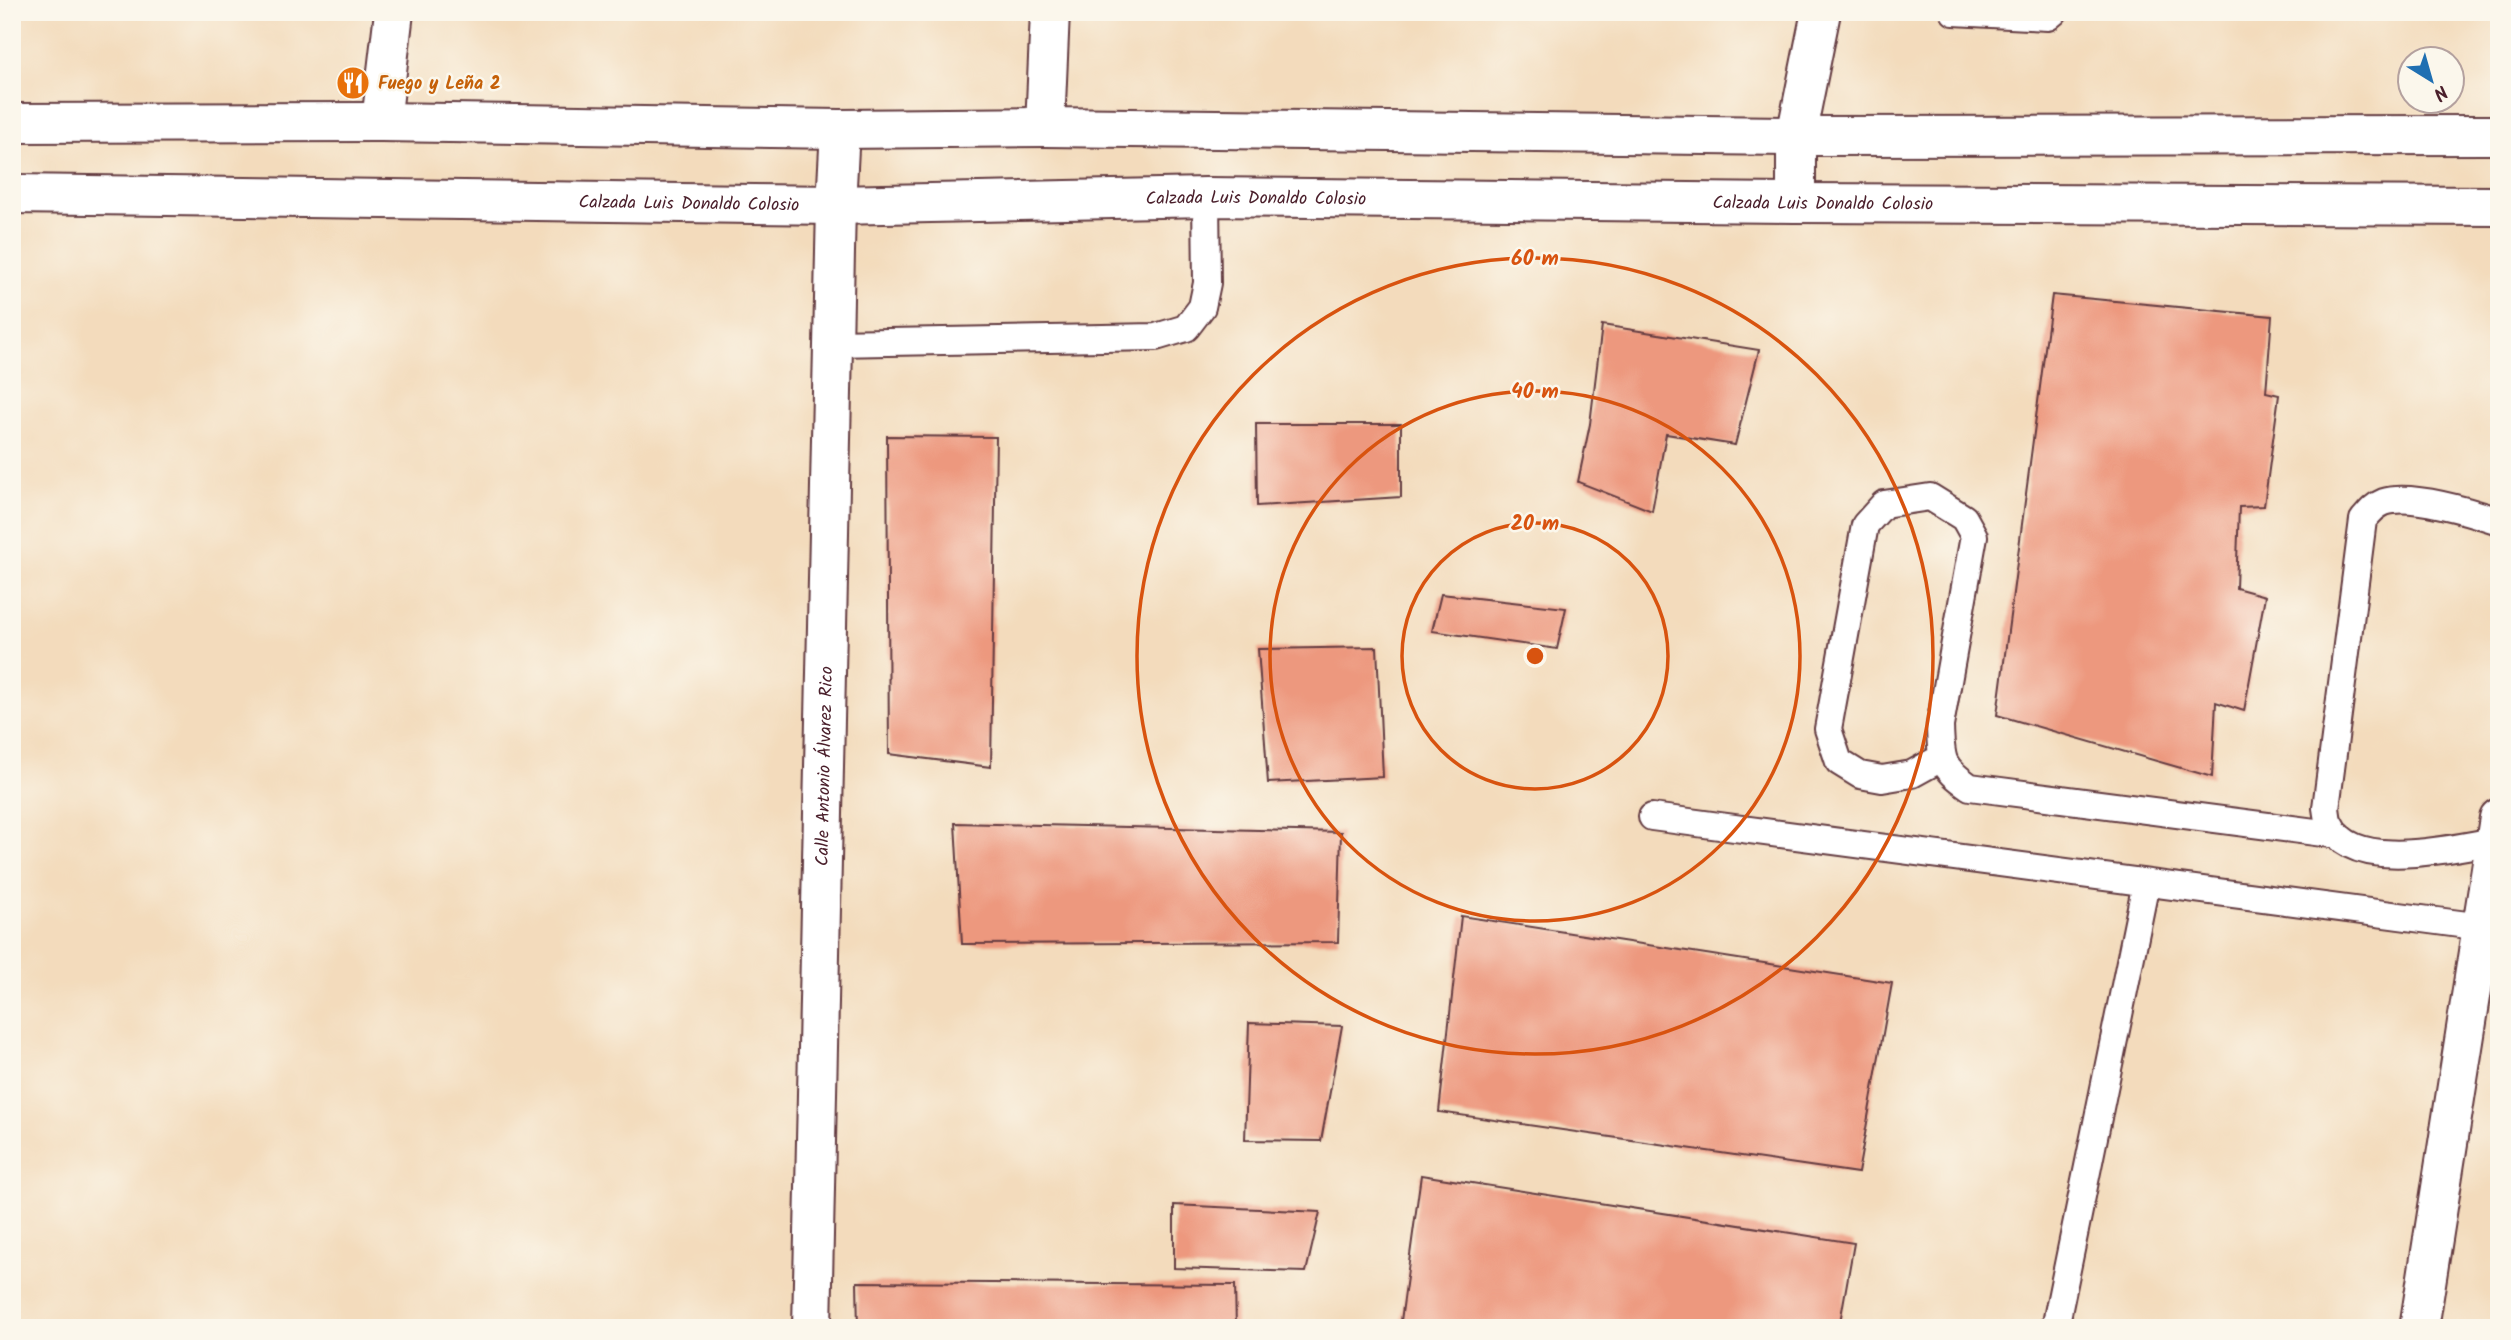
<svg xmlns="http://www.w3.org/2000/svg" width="2511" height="1340" font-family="Kalam,sans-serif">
	<rect width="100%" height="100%" fill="#fbf7ec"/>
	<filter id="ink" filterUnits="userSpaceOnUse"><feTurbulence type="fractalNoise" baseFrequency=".0143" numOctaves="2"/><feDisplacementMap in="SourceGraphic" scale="14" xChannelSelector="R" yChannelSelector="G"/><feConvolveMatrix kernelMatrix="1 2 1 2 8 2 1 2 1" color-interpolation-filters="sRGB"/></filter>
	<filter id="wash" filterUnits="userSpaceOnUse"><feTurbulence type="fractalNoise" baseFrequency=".00686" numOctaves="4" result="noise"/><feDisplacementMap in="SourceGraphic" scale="28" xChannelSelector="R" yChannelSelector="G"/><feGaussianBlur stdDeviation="1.57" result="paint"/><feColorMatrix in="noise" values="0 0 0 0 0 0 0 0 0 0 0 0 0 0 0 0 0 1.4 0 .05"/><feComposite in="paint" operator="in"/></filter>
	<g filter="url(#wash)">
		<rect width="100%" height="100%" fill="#f3dbbc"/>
		<g id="blocks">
			<!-- building -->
			<g fill="#ed987e">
				<polygon points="2052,295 2272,316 2266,392 2279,395 2264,506 2239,507 2236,588 2265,596 2244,711 2216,702 2212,777 1997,715"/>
				<polygon points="1602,325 1759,350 1735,445 1666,434 1652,511 1578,482 1590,424"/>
				<polygon points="1256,424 1401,424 1401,497 1257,506"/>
				<polygon points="887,436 996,437 991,767 889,754"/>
				<polygon points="1441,594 1566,608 1557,649 1432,631"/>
				<polygon points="1377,647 1383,777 1268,783 1258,649"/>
				<polygon points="955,823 1341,832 1338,942 962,944"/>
				<polygon points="1461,916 1892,983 1858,1173 1439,1112"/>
				<polygon points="1249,1023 1342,1026 1321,1141 1245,1140"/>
				<polygon points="1421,1175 1854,1243 1839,1328 1400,1328"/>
				<polygon points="1174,1205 1320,1212 1306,1272 1174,1268"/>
				<polygon points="857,1282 1235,1285 1236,1328 858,1328"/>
			</g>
		</g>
	</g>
	<g filter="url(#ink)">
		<use href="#blocks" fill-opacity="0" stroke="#633b41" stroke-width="2"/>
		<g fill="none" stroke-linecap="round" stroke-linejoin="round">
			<defs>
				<g id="service">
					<polyline points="1954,12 2048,17 2054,12"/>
					<polyline points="833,343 1156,337 1186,328 1202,307 1207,283 1206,197"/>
					<path d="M 1941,758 L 1912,774 L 1882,779 L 1860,775 L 1839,762 L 1828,729 L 1865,525 L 1884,504 L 1930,497 L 1964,518 L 1974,536 L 1940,726 C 1941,760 1941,767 1970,787 L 2338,835"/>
					<polyline points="1652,817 2482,927"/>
					<path d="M 2495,841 C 2454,847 2352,874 2330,824 C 2327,820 2327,813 2326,808 L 2363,520 C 2370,512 2374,506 2384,502 C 2410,493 2472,512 2499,521"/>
					<polyline points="2055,1328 2146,883"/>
				</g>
				<g id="minor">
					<polyline points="381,122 394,12"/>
					<polyline points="1045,127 1050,12"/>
					<polyline points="1796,136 1821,12"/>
					<path id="s1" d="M 812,1328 L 836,205"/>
				</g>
				<g id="tertiary">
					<polyline points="1796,203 1796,136"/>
					<polyline points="836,205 840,129"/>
				</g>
				<g id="secondary">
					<polyline points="12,123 381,122 840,129 1045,127 1796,136 2499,135"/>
					<path id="s2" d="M 12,194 L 836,205 L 1206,197 L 1796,203 L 2499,206"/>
				</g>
				<polyline id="primary" points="2419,1328 2499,818"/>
			</defs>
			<!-- service casing -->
			<use href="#service" stroke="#633b41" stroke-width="30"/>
			<!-- minor casing -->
			<use href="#minor" stroke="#633b41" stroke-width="42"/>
			<!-- tertiary casing -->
			<use href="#tertiary" stroke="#633b41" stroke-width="42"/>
			<!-- secondary casing -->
			<use href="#secondary" stroke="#633b41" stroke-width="42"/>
			<!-- primary casing -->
			<use href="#primary" stroke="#633b41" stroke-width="42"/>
			<!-- service -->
			<use href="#service" stroke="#fff" stroke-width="26"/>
			<!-- minor -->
			<use href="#minor" stroke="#fff" stroke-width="38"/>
			<!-- tertiary -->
			<use href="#tertiary" stroke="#fff" stroke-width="38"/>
			<!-- secondary -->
			<use href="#secondary" stroke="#fff" stroke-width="38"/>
			<!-- primary -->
			<use href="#primary" stroke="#fff" stroke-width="38"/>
		</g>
	</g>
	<!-- distance rings -->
	<g fill="none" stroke="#d8530f" stroke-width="3.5">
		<circle cx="1535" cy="656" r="133"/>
		<circle cx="1535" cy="656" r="265"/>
		<circle cx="1535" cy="656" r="398"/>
	</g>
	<!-- icons -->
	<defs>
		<symbol id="restaurant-disc" viewBox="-11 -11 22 22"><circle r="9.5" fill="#e8710a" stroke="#fbf7ec"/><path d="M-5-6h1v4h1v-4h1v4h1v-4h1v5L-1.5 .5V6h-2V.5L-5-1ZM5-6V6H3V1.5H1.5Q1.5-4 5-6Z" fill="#fff"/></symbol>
	</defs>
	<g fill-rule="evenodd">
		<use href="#restaurant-disc" x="334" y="64" width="38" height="38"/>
	</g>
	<g text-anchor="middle" stroke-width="5" stroke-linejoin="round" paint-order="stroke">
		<!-- food labels -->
		<g font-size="18" font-weight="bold" fill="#c56008" stroke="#fbf7ec" text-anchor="start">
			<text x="378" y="89">Fuego y Leña 2</text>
		</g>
		<!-- street labels -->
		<g font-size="18" fill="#4a1f2b" stroke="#fbf7ec">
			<text dy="6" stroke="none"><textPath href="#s2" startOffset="1244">Calzada Luis Donaldo Colosio</textPath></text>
			<text dy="6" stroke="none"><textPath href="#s2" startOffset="677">Calzada Luis Donaldo Colosio</textPath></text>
			<text dy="6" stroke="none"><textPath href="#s2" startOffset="1811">Calzada Luis Donaldo Colosio</textPath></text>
			<text dy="6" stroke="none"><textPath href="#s1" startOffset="562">Calle Antonio Álvarez Rico</textPath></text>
		</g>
	</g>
	<circle cx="1535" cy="656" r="10" fill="#d8530f" stroke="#fbf7ec" stroke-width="3.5"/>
	<g font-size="21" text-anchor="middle" font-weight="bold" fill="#d8530f" stroke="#fbf7ec" stroke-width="5" stroke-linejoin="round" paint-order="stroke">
		<text x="1535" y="265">60 m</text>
		<text x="1535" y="398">40 m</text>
		<text x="1535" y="530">20 m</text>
	</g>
	<!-- margin -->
	<rect width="2511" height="1340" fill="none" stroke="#fbf7ec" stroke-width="42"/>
	<!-- north arrow -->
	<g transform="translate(2431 80) rotate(143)"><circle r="33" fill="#fbf7ec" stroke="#b4a19f" stroke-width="2"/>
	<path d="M0-5L12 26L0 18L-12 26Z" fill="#1f6fb2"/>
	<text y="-10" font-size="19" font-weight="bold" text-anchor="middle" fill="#4a1f2b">N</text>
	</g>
</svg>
